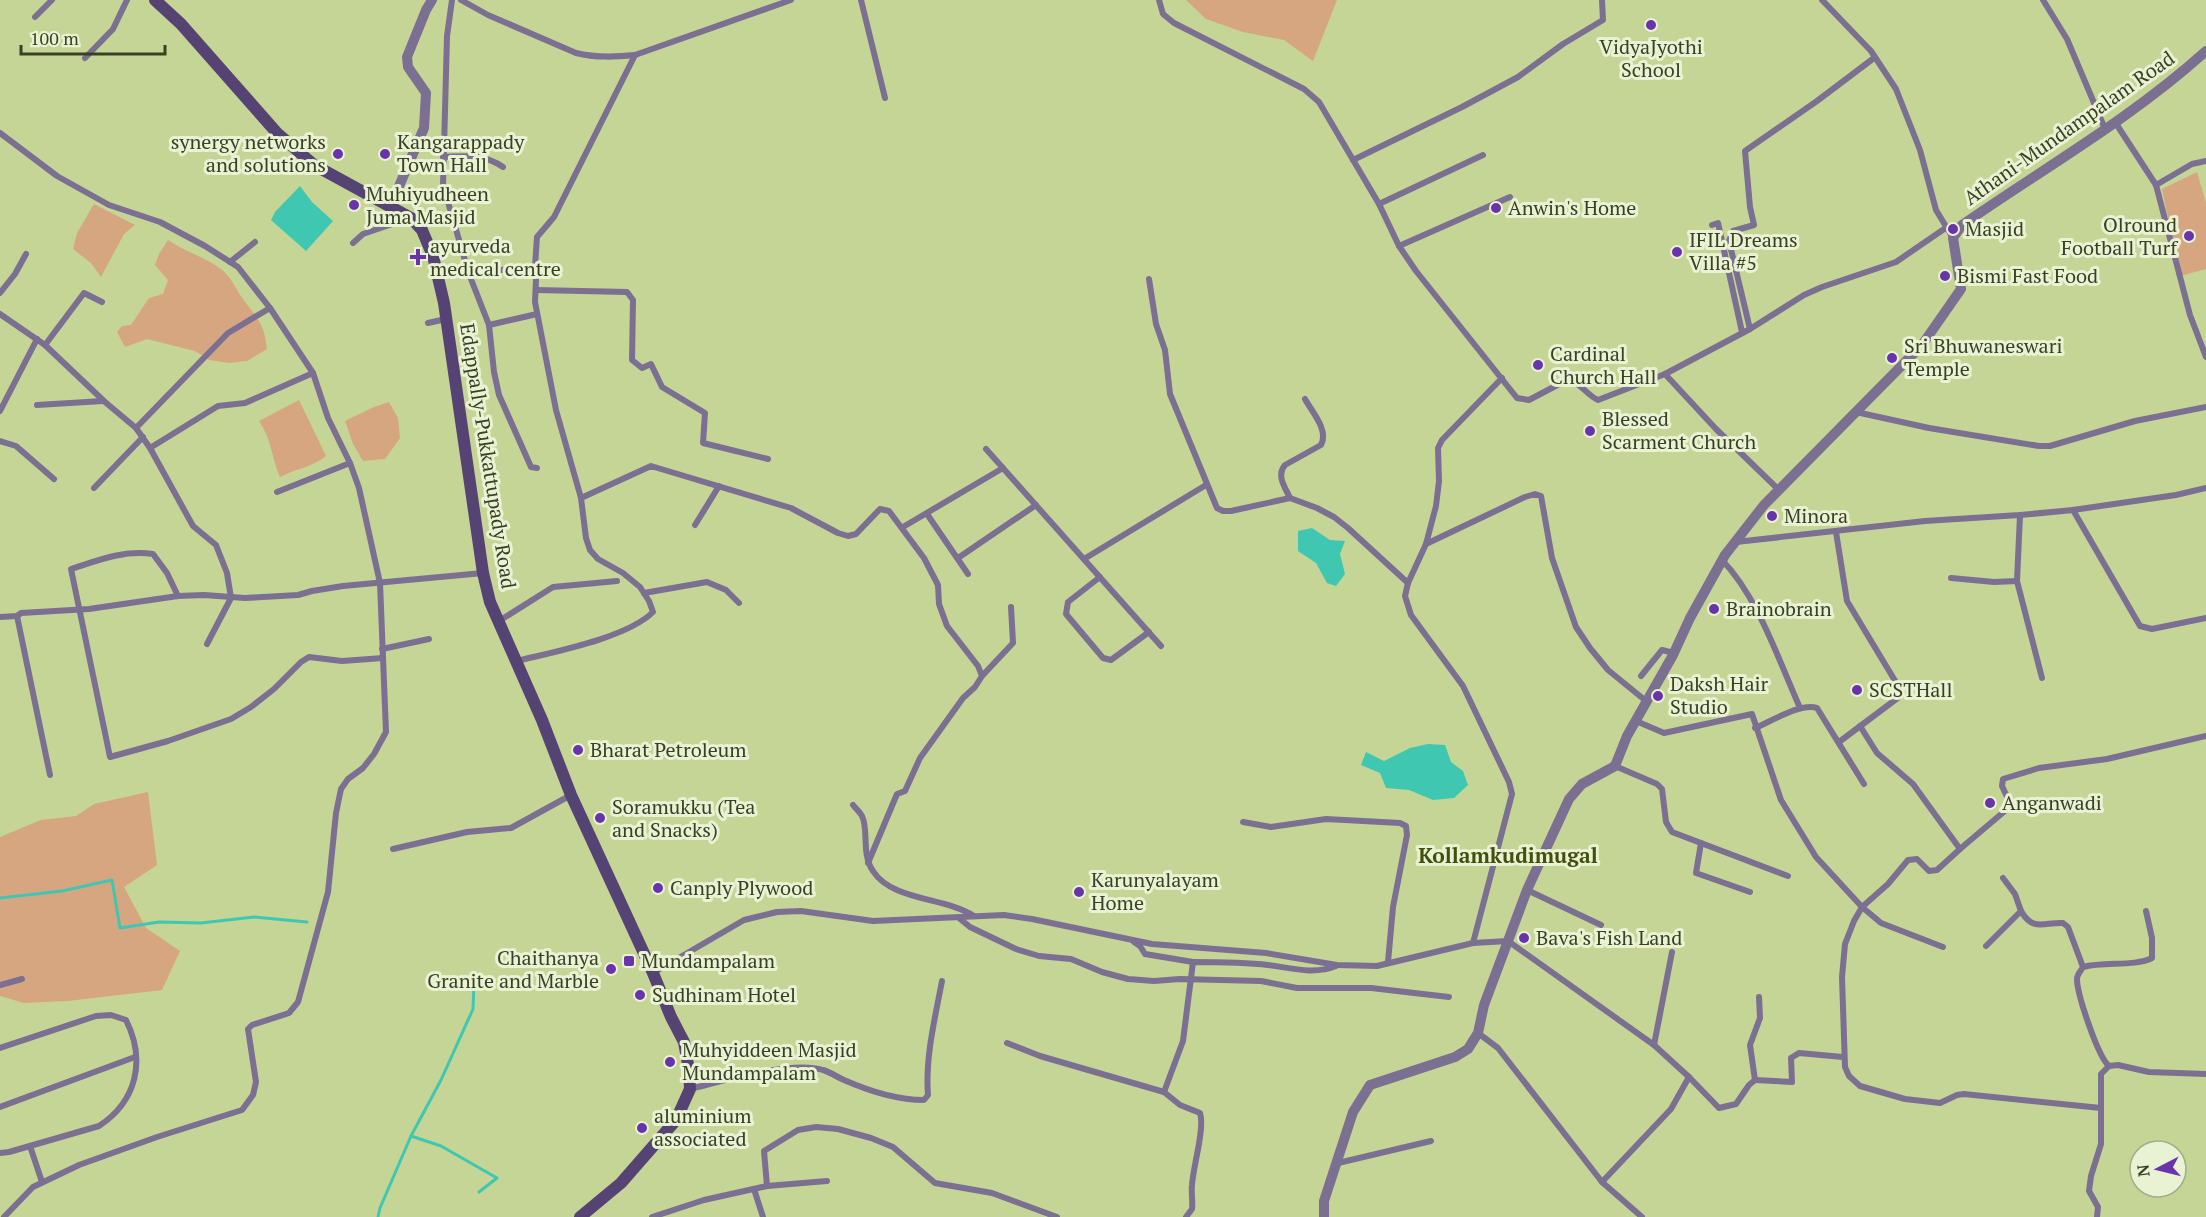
<svg xmlns="http://www.w3.org/2000/svg" width="2206" height="1217" font-family="'PT Serif',serif">
	<rect width="100%" height="100%" fill="#c5d595"/>
	<!-- green -->
	<g fill="#d6a680">
		<polygon points="1186,0 1337,0 1313,61 1284,40 1243,32 1206,19"/>
		<polygon points="2197,172 2206,203 2206,269 2180,276 2162,189"/>
		<polygon points="94,204 135,225 124,234 101,277 91,263 73,249 77,233"/>
		<path d="M 168,240 C 184,251 202,256 218,267 C 231,275 234,287 243,299 C 258,320 264,322 267,349 L 247,361 L 229,363 L 209,360 L 195,351 L 147,339 L 125,347 L 117,332 L 122,326 L 131,325 L 149,298 L 163,294 L 168,280 L 155,265 L 159,254 Z"/>
		<path d="M 299,400 L 326,456 C 311,468 297,468 280,477 C 271,456 272,440 259,421 Z"/>
		<polygon points="389,402 398,418 400,438 385,459 363,461 353,444 345,421 374,407"/>
		<polygon points="148,792 157,865 124,887 146,928 180,951 162,990 68,1001 24,1003 0,996 0,837 41,820 76,816 94,804"/>
	</g>
	<!-- water -->
	<g fill="#40c7b1">
		<polygon points="300,186 312,202 333,221 306,251 271,220 275,212"/>
		<polygon points="1312,528 1330,540 1345,541 1340,554 1345,574 1336,586 1327,583 1316,563 1298,551 1298,531"/>
		<polygon points="1428,744 1445,745 1451,762 1463,771 1468,785 1454,798 1433,800 1409,790 1386,788 1380,773 1361,765 1366,752 1384,761 1410,748"/>
	</g>
	<g fill="none" stroke-linecap="round" stroke-linejoin="round">
		<!-- stream -->
		<g stroke="#40c7b1" stroke-width="3">
			<polyline points="0,898 62,891 112,880 120,928 159,922 201,923 254,917 307,922"/>
			<polyline points="411,1136 441,1080 473,1009 474,982"/>
			<polyline points="378,1217 380,1208 411,1136 441,1146 497,1178 479,1192"/>
		</g>
		<!-- minor -->
		<g stroke="#7b6f92" stroke-width="6">
			<polyline points="452,0 447,36 443,185 469,274 489,325 494,372 499,395 531,467 537,468"/>
			<path d="M 461,0 L 488,15 L 576,53 C 596,58 615,57 635,55 L 791,0"/>
			<polyline points="861,0 885,98"/>
			<path d="M 1159,0 L 1163,14 L 1174,23 L 1304,89 L 1319,102 L 1379,204 L 1399,246 L 1416,271 L 1517,398 L 1529,400 L 1565,381 C 1579,379 1586,395 1598,400 L 1665,374 L 1750,329 L 1804,295 L 1822,287 L 1896,262 L 1947,227"/>
			<polyline points="1822,0 1871,51 1896,89 1920,150 1936,210 1953,238"/>
			<polyline points="2043,0 2067,39 2105,129"/>
			<polyline points="35,17 52,0"/>
			<polyline points="85,58 113,29 127,0"/>
			<polyline points="2115,122 2156,185 2190,315 2206,357"/>
			<polyline points="0,133 57,176 109,205 160,222 205,246 238,267 270,308 313,373 328,418 350,463 359,488 380,583 386,732 374,754 363,768 348,779 341,789 336,813 328,892 298,1002 289,1013 252,1025 248,1029 256,1082 253,1095 242,1110 157,1137 79,1165 33,1187 4,1217"/>
			<path d="M 443,157 C 467,156 482,153 503,167"/>
			<polyline points="1353,160 1462,107 1518,77 1563,44 1603,20 1602,0"/>
			<polyline points="2156,185 2192,164 2206,161"/>
			<polyline points="1379,204 1483,155"/>
			<polyline points="1712,225 1718,223 1742,332"/>
			<polyline points="353,243 363,234 410,218"/>
			<polyline points="1399,246 1510,197"/>
			<polyline points="230,262 255,242"/>
			<polyline points="469,274 535,266"/>
			<polyline points="1149,279 1156,324 1165,350 1170,394 1217,508 1223,511 1231,511 1290,498 1317,508 1334,517 1348,528 1408,583"/>
			<polyline points="536,290 627,292 633,300 632,360 642,368 651,364 662,387 705,413 703,443 768,459"/>
			<polyline points="0,293 15,274 26,254"/>
			<polyline points="0,314 45,345 105,402 136,428 150,448 193,526 216,545 227,573 231,598 207,644"/>
			<polyline points="428,323 446,319"/>
			<polyline points="489,325 537,314"/>
			<polyline points="1750,329 1729,241 1733,231 1754,225 1750,207 1745,151 1817,101 1874,58"/>
			<polyline points="45,345 84,293 102,302"/>
			<polyline points="1665,374 1716,429 1779,490"/>
			<polyline points="37,405 103,401"/>
			<polyline points="0,411 37,339"/>
			<polyline points="1856,412 1929,428 2039,446 2050,446 2135,421 2206,407"/>
			<polyline points="136,428 228,333 270,308"/>
			<polyline points="0,441 16,446 54,479"/>
			<polyline points="150,448 218,406 245,403 313,373"/>
			<polyline points="986,449 1161,646"/>
			<polyline points="94,488 143,437"/>
			<polyline points="277,492 350,463"/>
			<polyline points="581,498 651,466 791,508 838,533 848,536 856,534 880,509 889,511 924,558 938,585 939,604 947,626 978,666 982,676 975,687 963,698 920,758 905,791 897,794 868,863"/>
			<path d="M 1290,498 C 1285,487 1276,476 1285,465 L 1321,445 C 1329,430 1312,412 1305,399"/>
			<polyline points="2073,510 2140,626 2152,629 2206,618"/>
			<polyline points="927,514 968,574"/>
			<polyline points="2020,515 2017,581 2042,678"/>
			<polyline points="695,525 719,486"/>
			<polyline points="903,527 1003,468"/>
			<polyline points="1836,532 1847,601 1903,694 1839,742"/>
			<polyline points="1736,542 1925,521 2020,515 2073,510 2176,495 2206,488"/>
			<polyline points="1426,544 1525,497 1535,494 1541,496 1552,558 1576,627 1590,648 1608,670 1646,701"/>
			<polyline points="958,558 1036,505"/>
			<polyline points="1084,559 1206,485"/>
			<path d="M 1722,560 C 1758,597 1779,661 1800,708"/>
			<polyline points="1100,577 1068,602 1066,614 1103,658 1111,660 1149,632"/>
			<polyline points="1951,578 1994,582 2017,581"/>
			<polyline points="644,593 707,582 726,590 739,603"/>
			<path d="M 178,596 L 167,573 L 153,554 C 123,550 99,560 71,569 L 110,757 L 168,741 L 231,719 L 251,707 L 274,689 L 301,662 L 309,657 L 342,661 L 383,658"/>
			<polyline points="17,616 50,775"/>
			<polyline points="0,617 17,616 21,613 89,609 178,596 204,595 245,598 298,595 312,591 343,586 483,573"/>
			<polyline points="499,621 553,587 617,581"/>
			<polyline points="382,649 429,639"/>
			<path d="M 517,661 C 553,652 627,638 653,612 L 649,601 L 640,587 L 623,573 L 598,559 L 590,550 L 586,538 L 581,498 L 556,410 L 535,302 L 536,280 L 535,266 L 537,237 L 554,217 L 635,55"/>
			<polyline points="982,676 1013,643 1011,607"/>
			<polyline points="1641,676 1662,650 1674,653"/>
			<polyline points="1636,721 1664,733 1752,714 1781,800 1816,857 1862,907 1881,923 1943,947"/>
			<polyline points="1860,726 1877,753 1913,784 1960,849"/>
			<path d="M 1755,728 C 1770,722 1802,702 1817,708 L 1864,784"/>
			<polyline points="1615,766 1657,784 1662,789 1666,822 1672,832 1788,876"/>
			<path d="M 853,805 C 856,809 860,812 862,816 C 869,830 861,854 873,871 C 892,901 945,897 974,916"/>
			<polyline points="1243,822 1271,827 1326,819 1400,823 1406,826 1407,835 1393,907 1388,962"/>
			<polyline points="1701,843 1696,873 1750,892"/>
			<polyline points="393,849 467,832 511,828 571,795"/>
			<polyline points="1527,890 1601,925"/>
			<path d="M 2021,911 C 2033,932 2044,922 2063,923 L 2068,927 L 2083,967"/>
			<polyline points="959,918 970,927 1016,949 1039,956 1071,959 1102,972 1128,979 1154,981 1180,979 1261,981 1297,988 1371,988 1449,997"/>
			<polyline points="1134,942 1140,946 1145,954 1193,962"/>
			<polyline points="1473,943 1512,794 1509,782 1463,686 1411,615 1405,596 1408,583 1426,544 1436,506 1439,481 1438,448 1442,440 1502,378"/>
			<polyline points="1986,946 2021,911 2015,894 2003,878"/>
			<polyline points="653,973 744,920 777,912 801,911 873,921 1004,915 1032,919 1152,944 1266,953 1337,965 1377,966 1473,943 1508,941 1654,1045 1689,1077 1719,1108 1736,1104 1749,1085 1755,1080 1750,1045 1760,1018 1759,997"/>
			<polyline points="0,985 22,979"/>
			<polyline points="1478,1033 1498,1048 1602,1182 1642,1217"/>
			<path d="M 1007,1043 L 1040,1056 L 1164,1092 L 1180,1105 L 1200,1113 C 1205,1128 1193,1167 1192,1185 C 1191,1193 1193,1201 1192,1209 L 1186,1217"/>
			<polyline points="1654,1045 1672,952"/>
			<path d="M 0,1048 L 96,1016 L 111,1015 L 126,1020 C 146,1060 137,1101 99,1126 L 9,1152 L 0,1153"/>
			<path d="M 2109,1066 C 2098,1057 2077,994 2077,979 C 2077,974 2081,971 2083,967 C 2105,961 2134,967 2152,958 L 2152,938 L 2146,911"/>
			<polyline points="1755,1080 1792,1082 1791,1058 1799,1053 1843,1057"/>
			<path d="M 690,1089 C 723,1081 792,1060 823,1070 C 830,1072 837,1077 844,1080 C 869,1091 897,1100 924,1100 L 928,1095 C 925,1058 935,1018 942,981"/>
			<path d="M 1164,1092 L 1183,1041 L 1193,962 C 1218,962 1243,962 1268,965 C 1291,968 1314,975 1336,966"/>
			<polyline points="0,1107 135,1057"/>
			<polyline points="2101,1108 1964,1094 1957,1095 1940,1103 1905,1099 1860,1086 1849,1076 1845,1067 1842,977 1845,944 1854,921 1862,907 1888,884 1908,860 1917,859 1929,871 1937,870 1960,849 2006,810 2009,801 2002,786 2003,779 2039,768 2107,759 2206,736"/>
			<polyline points="30,1146 42,1182"/>
			<polyline points="1338,1163 1431,1141"/>
			<polyline points="1602,1182 1671,1109 1689,1077"/>
			<polyline points="767,1186 827,1181"/>
			<polyline points="754,1189 763,1217"/>
			<polyline points="652,1217 704,1200 767,1186 764,1151 798,1130 816,1127 838,1129 871,1138 893,1147 935,1183 992,1193 1057,1217"/>
			<polyline points="2097,1217 2098,1207 2089,1191 2091,1176 2101,1144 2101,1074 2109,1066 2118,1065 2149,1072 2206,1074"/>
		</g>
		<!-- tertiary -->
		<g stroke="#7b6f92" stroke-width="10">
			<polyline points="391,205 424,128 426,93 408,67 407,57 426,10 432,0"/>
			<path d="M 1324,1217 L 1324,1201 L 1353,1112 L 1370,1085 L 1455,1057 L 1468,1049 L 1478,1033 L 1484,1005 L 1527,890 L 1569,799 L 1582,784 L 1615,766 L 1627,736 L 1673,655 L 1690,618 L 1725,555 L 1764,505 L 1922,345 L 1961,289 L 1953,238 L 1962,225 C 2044,168 2132,118 2206,51"/>
		</g>
		<!-- secondary -->
		<polyline stroke="#554374" stroke-width="12" points="155,0 181,24 277,133 314,165 411,218 422,230 433,256 444,303 483,573 490,602 542,720 571,795 653,973 671,1017 684,1042 689,1070 690,1089 676,1120 621,1183 580,1217"/>
	</g>
	<!-- markers -->
	<g fill="#6934ab" stroke="#e9f2d2" stroke-width="2">
		<circle cx="1651" cy="25" r="6"/>
		<circle cx="338" cy="154" r="6"/>
		<circle cx="385" cy="154" r="6"/>
		<circle cx="354" cy="205" r="6"/>
		<circle cx="1496" cy="208" r="6"/>
		<circle cx="1953" cy="229" r="6"/>
		<circle cx="2189" cy="236" r="6"/>
		<circle cx="1677" cy="252" r="6"/>
		<path d="M415 248h6v6h6v6h-6v6h-6v-6h-6v-6h6z"/>
		<circle cx="1945" cy="276" r="6"/>
		<circle cx="1892" cy="358" r="6"/>
		<circle cx="1538" cy="365" r="6"/>
		<circle cx="1590" cy="431" r="6"/>
		<circle cx="1772" cy="516" r="6"/>
		<circle cx="1714" cy="609" r="6"/>
		<circle cx="1857" cy="690" r="6"/>
		<circle cx="1658" cy="696" r="6"/>
		<circle cx="578" cy="750" r="6"/>
		<circle cx="1990" cy="803" r="6"/>
		<circle cx="600" cy="818" r="6"/>
		<circle cx="658" cy="888" r="6"/>
		<circle cx="1079" cy="892" r="6"/>
		<circle cx="1524" cy="938" r="6"/>
		<rect x="623" y="955" width="12" height="12" rx="3"/>
		<circle cx="611" cy="969" r="6"/>
		<circle cx="640" cy="995" r="6"/>
		<circle cx="670" cy="1062" r="6"/>
		<circle cx="642" cy="1128" r="6"/>
	</g>
	<g text-anchor="middle" stroke-width="6" stroke-linejoin="round" paint-order="stroke">
		<!-- poi labels -->
		<g font-size="20" fill="#3a4026" stroke="#e9f2d2" text-anchor="start">
			<text x="1651" y="54" text-anchor="middle">VidyaJyothi<tspan x="1651" dy="23">School</tspan></text>
			<text x="326" y="149" text-anchor="end">synergy networks<tspan x="326" dy="23">and solutions</tspan></text>
			<text x="397" y="149">Kangarappady<tspan x="397" dy="23">Town Hall</tspan></text>
			<text x="366" y="201">Muhiyudheen<tspan x="366" dy="23">Juma Masjid</tspan></text>
			<text x="1508" y="215">Anwin's Home</text>
			<text x="2177" y="232" text-anchor="end">Olround<tspan x="2177" dy="23">Football Turf</tspan></text>
			<text x="1965" y="236">Masjid</text>
			<text x="1689" y="247">IFIL Dreams<tspan x="1689" dy="23">Villa #5</tspan></text>
			<text x="430" y="253">ayurveda<tspan x="430" dy="23">medical centre</tspan></text>
			<text x="1957" y="283">Bismi Fast Food</text>
			<text x="1904" y="353">Sri Bhuwaneswari<tspan x="1904" dy="23">Temple</tspan></text>
			<text x="1550" y="361">Cardinal<tspan x="1550" dy="23">Church Hall</tspan></text>
			<text x="1602" y="426">Blessed<tspan x="1602" dy="23">Scarment Church</tspan></text>
			<text x="1784" y="523">Minora</text>
			<text x="1726" y="616">Brainobrain</text>
			<text x="1670" y="691">Daksh Hair<tspan x="1670" dy="23">Studio</tspan></text>
			<text x="1869" y="697">SCSTHall</text>
			<text x="590" y="757">Bharat Petroleum</text>
			<text x="2002" y="810">Anganwadi</text>
			<text x="612" y="814">Soramukku (Tea<tspan x="612" dy="23">and Snacks)</tspan></text>
			<text x="1091" y="887">Karunyalayam<tspan x="1091" dy="23">Home</tspan></text>
			<text x="670" y="895">Canply Plywood</text>
			<text x="1536" y="945">Bava's Fish Land</text>
			<text x="599" y="965" text-anchor="end">Chaithanya<tspan x="599" dy="23">Granite and Marble</tspan></text>
			<text x="641" y="968">Mundampalam</text>
			<text x="652" y="1002">Sudhinam Hotel</text>
			<text x="682" y="1057">Muhyiddeen Masjid<tspan x="682" dy="23">Mundampalam</tspan></text>
			<text x="654" y="1123">aluminium<tspan x="654" dy="23">associated</tspan></text>
		</g>
		<!-- street labels -->
		<g font-size="20" fill="#3a4026" stroke="#e9f2d2">
			<text transform="translate(2069 128) rotate(-35)" y="7">Athani-Mundampalam Road</text>
			<text transform="translate(488 456) rotate(81)" y="7">Edappally-Pukkattupady Road</text>
		</g>
		<!-- neighbourhood labels -->
		<g font-size="21" font-weight="bold" fill="#434f0f" stroke="#e9f2d2">
			<text x="1508" y="863">Kollamkudimugal</text>
		</g>
	</g>
	<!-- north arrow -->
	<g transform="translate(2158 1169) rotate(263)"><circle r="28" fill="#e9f2d2" stroke="#a3ab8d" stroke-width="1.5"/>
	<path d="M0-4.5L10 22L0 15L-10 22Z" fill="#6934ab"/>
	<text y="-9" font-size="16" font-weight="bold" text-anchor="middle" fill="#3a4026">N</text>
	</g>
	<!-- scale -->
	<path d="M21 45v9h144v-9" fill="none" stroke="#3a4026" stroke-width="3"/>
	<text x="30" y="45" font-size="18" fill="#3a4026" stroke="#e9f2d2" stroke-width="4.5" paint-order="stroke">100 m</text>
</svg>
